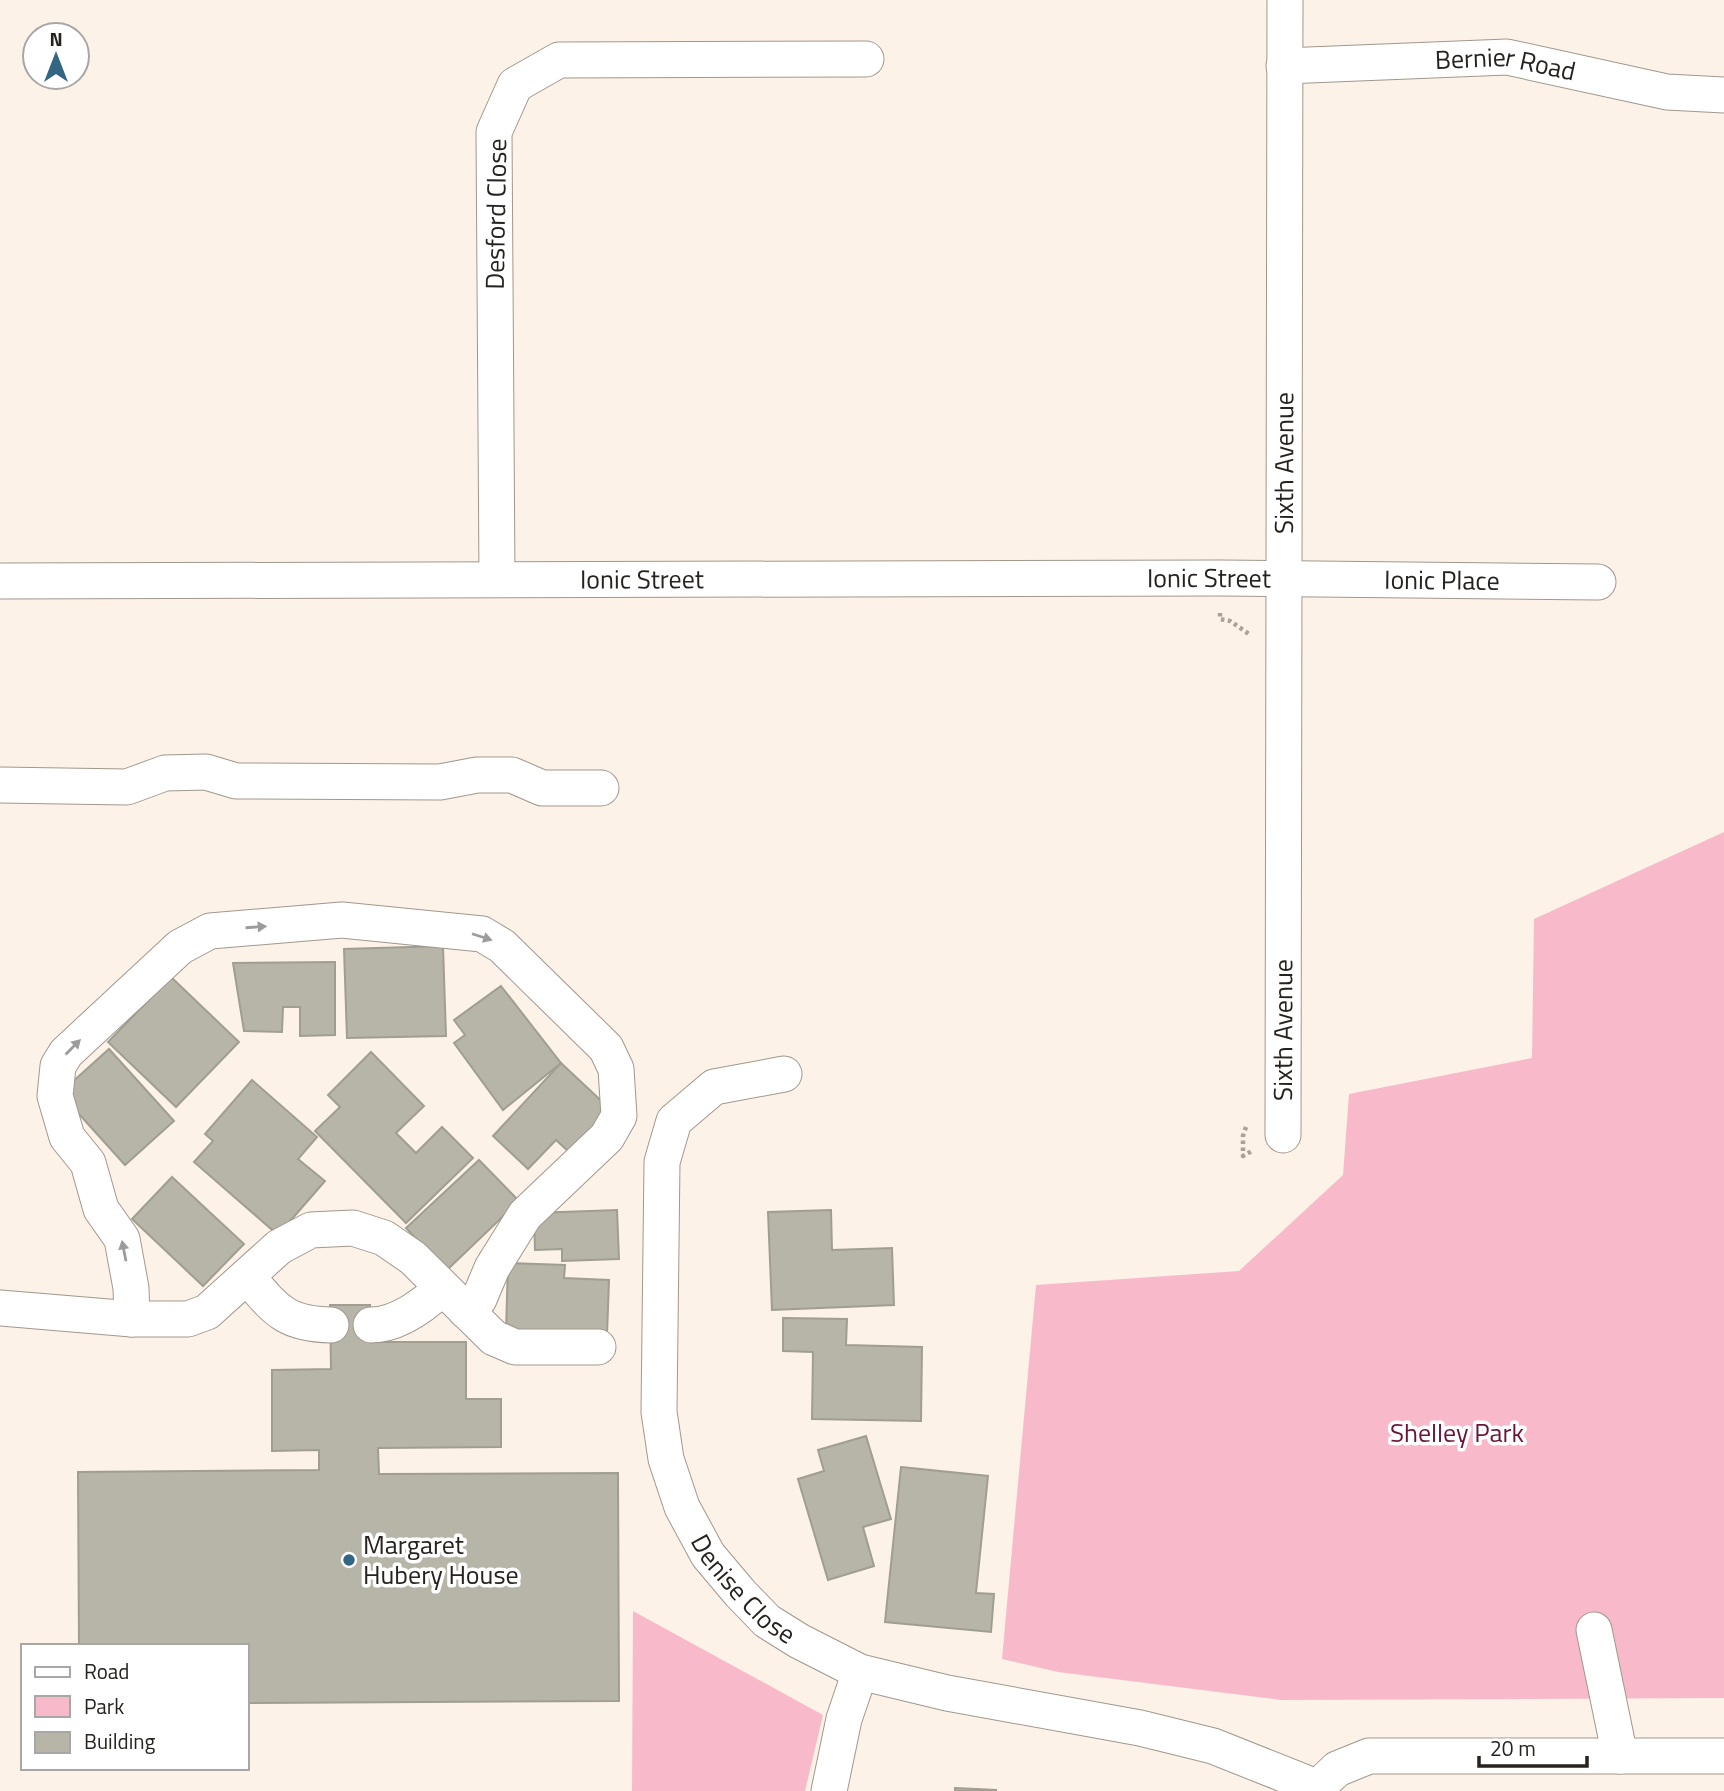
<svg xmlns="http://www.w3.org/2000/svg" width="1724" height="1791" font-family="'Titillium Web',sans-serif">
	<rect width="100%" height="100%" fill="#fdf2e7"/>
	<!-- green -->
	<g fill="#f8baca">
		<polygon points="1724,832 1724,1698 1281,1700 1058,1672 1002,1659 1036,1285 1239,1271 1343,1175 1349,1094 1532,1058 1534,919"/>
		<polygon points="633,1611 823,1715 805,1791 632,1791"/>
	</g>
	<!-- building -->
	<g fill="#b7b5a8" stroke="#9f9e91" stroke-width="2">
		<polygon points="443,946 446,1036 347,1038 344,949"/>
		<polygon points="335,962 335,1035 300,1036 300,1007 283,1007 282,1032 244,1031 233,963"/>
		<polygon points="171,977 239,1042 176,1107 108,1042"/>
		<polygon points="501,986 561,1063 503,1110 454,1043 465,1035 454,1020"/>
		<polygon points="109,1049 174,1121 125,1165 60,1093"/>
		<polygon points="371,1052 424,1106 396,1133 416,1153 442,1127 473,1158 406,1223 315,1131 340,1107 328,1095"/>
		<polygon points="561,1063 610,1109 569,1152 556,1140 528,1169 493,1136"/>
		<polygon points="252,1080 317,1137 298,1159 325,1181 278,1235 194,1162 213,1141 205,1134"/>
		<polygon points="479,1160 519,1201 446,1271 406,1228"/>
		<polygon points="172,1177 244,1244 203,1286 132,1219"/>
		<polygon points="617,1210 619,1259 562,1261 562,1249 535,1250 534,1213"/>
		<polygon points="831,1210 832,1250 892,1248 894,1305 772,1310 768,1212"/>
		<polygon points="508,1263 565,1265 564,1278 609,1280 607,1335 506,1332"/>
		<polygon points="330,1305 370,1305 371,1342 466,1342 466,1399 501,1399 501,1447 378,1448 379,1474 618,1473 619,1701 247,1703 247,1646 79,1646 78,1472 319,1470 319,1450 272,1451 272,1370 331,1369"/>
		<polygon points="783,1318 847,1319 846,1345 922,1347 921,1421 812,1419 813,1352 783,1351"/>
		<polygon points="866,1436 891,1519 863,1527 874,1566 828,1580 798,1479 824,1471 818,1450"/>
		<polygon points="901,1467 988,1476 976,1593 994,1594 991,1632 885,1622"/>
		<polygon points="955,1788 996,1790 996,1791 955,1791"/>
	</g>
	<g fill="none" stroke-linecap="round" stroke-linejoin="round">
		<defs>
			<g id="minor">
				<path id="s1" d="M 1284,66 L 1507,57 L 1667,92 L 1724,95"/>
				<polyline points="497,579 494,132 515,85 559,60 866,59"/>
				<path id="s2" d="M 0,581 L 1221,578 L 1598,582"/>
				<polyline points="0,785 127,787 165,773 206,772 236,781 440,782 477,775 512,775 542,788 601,788"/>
				<path id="s3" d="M 784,1074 L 714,1087 L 674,1121 L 662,1162 L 659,1412 L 666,1459 L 682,1507 L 708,1555 L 740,1593 L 767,1621 L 799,1641 L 860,1672 L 947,1693 L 1140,1728 L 1213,1746 L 1316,1787"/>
				<path id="s4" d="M 1283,1135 L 1285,0"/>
				<path d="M 247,1276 C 275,1309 284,1324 331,1325"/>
				<polyline points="0,1308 132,1319 188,1319 207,1312 279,1247 311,1230 353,1228 384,1238 413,1258 494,1338 515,1347 598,1347"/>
				<polyline points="132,1319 131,1288 122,1239 101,1209 88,1163 67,1137 55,1096 58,1066 66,1053 180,947 210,931 342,920 482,934 502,946 606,1048 616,1069 619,1116 607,1137 525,1215 492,1268 479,1299 466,1311"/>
				<path d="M 371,1325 C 397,1325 424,1305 442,1288"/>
				<polyline points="1594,1630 1620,1756"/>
				<polyline points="829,1791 844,1719 860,1672"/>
				<polyline points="1314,1791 1337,1769 1369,1756 1724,1756"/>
			</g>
		</defs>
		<!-- minor casing -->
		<use href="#minor" stroke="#a1978d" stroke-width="37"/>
		<!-- path -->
		<g stroke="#aaa199" stroke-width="4.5" stroke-dasharray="3.5 3.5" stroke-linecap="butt">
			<polyline points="1220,613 1220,619 1230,621 1249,634"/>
			<polyline points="1246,1127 1243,1136 1243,1156 1252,1151"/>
		</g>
		<!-- minor -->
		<use href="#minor" stroke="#fff" stroke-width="35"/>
	</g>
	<!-- one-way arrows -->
	<defs><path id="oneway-solid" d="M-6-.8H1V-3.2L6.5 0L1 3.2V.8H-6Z" transform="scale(1.75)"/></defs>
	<g fill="#9d9c9a">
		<use href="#oneway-solid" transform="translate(256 927) rotate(-4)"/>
		<use href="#oneway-solid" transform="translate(482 937) rotate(18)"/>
		<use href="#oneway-solid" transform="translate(73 1047) rotate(-45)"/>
		<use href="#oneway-solid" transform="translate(124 1251) rotate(-101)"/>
	</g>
	<!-- markers -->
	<circle fill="#326682" stroke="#fff" stroke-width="2.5" cx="349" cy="1560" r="7"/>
	<g text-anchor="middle" stroke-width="7" stroke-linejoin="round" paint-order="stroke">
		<!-- street labels -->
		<g font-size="26" fill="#26221e" stroke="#fff">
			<text dy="9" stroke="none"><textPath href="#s1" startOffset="222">Bernier Road</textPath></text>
			<text transform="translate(496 214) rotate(-89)" y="9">Desford Close</text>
			<text dy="9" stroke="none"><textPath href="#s4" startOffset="672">Sixth Avenue</textPath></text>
			<text dy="9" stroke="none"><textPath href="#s2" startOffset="642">Ionic Street</textPath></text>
			<text dy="9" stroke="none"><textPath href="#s2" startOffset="1209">Ionic Street</textPath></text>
			<text dy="9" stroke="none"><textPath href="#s2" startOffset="1442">Ionic Place</textPath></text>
			<text dy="9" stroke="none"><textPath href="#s4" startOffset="105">Sixth Avenue</textPath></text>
			<text dy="9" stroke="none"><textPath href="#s3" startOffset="618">Denise Close</textPath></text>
		</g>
		<!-- park labels -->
		<g font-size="26" fill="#6c1438" stroke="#fff">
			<text x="1457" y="1442">Shelley Park</text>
		</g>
		<!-- poi labels -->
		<g font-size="26" fill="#26221e" stroke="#fff" text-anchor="start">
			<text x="363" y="1554">Margaret<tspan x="363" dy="30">Hubery House</tspan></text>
		</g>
	</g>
	<!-- legend -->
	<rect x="21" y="1644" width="228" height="126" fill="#ffffff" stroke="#a8a7a5" stroke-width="2"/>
	<rect x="35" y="1667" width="35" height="10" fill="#ffffff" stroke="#a8a7a5" stroke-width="2"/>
	<text x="84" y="1679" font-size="21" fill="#26221e">Road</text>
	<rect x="35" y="1696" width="35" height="21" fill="#f8baca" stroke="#a8a7a5" stroke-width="2"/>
	<text x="84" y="1714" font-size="21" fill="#26221e">Park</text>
	<rect x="35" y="1732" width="35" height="21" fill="#b7b5a8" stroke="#a8a7a5" stroke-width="2"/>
	<text x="84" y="1749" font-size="21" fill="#26221e">Building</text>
	<!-- north arrow -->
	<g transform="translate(56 56)"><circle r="33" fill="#ffffff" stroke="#a8a7a5" stroke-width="2"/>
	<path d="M0-5L12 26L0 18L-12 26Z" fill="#326682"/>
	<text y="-10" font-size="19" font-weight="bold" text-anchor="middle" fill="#26221e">N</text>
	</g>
	<!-- scale -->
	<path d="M1479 1756v10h108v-10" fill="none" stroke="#26221e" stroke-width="3.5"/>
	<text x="1490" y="1756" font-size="21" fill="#26221e" stroke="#ffffff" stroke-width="5" paint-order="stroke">20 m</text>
</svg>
